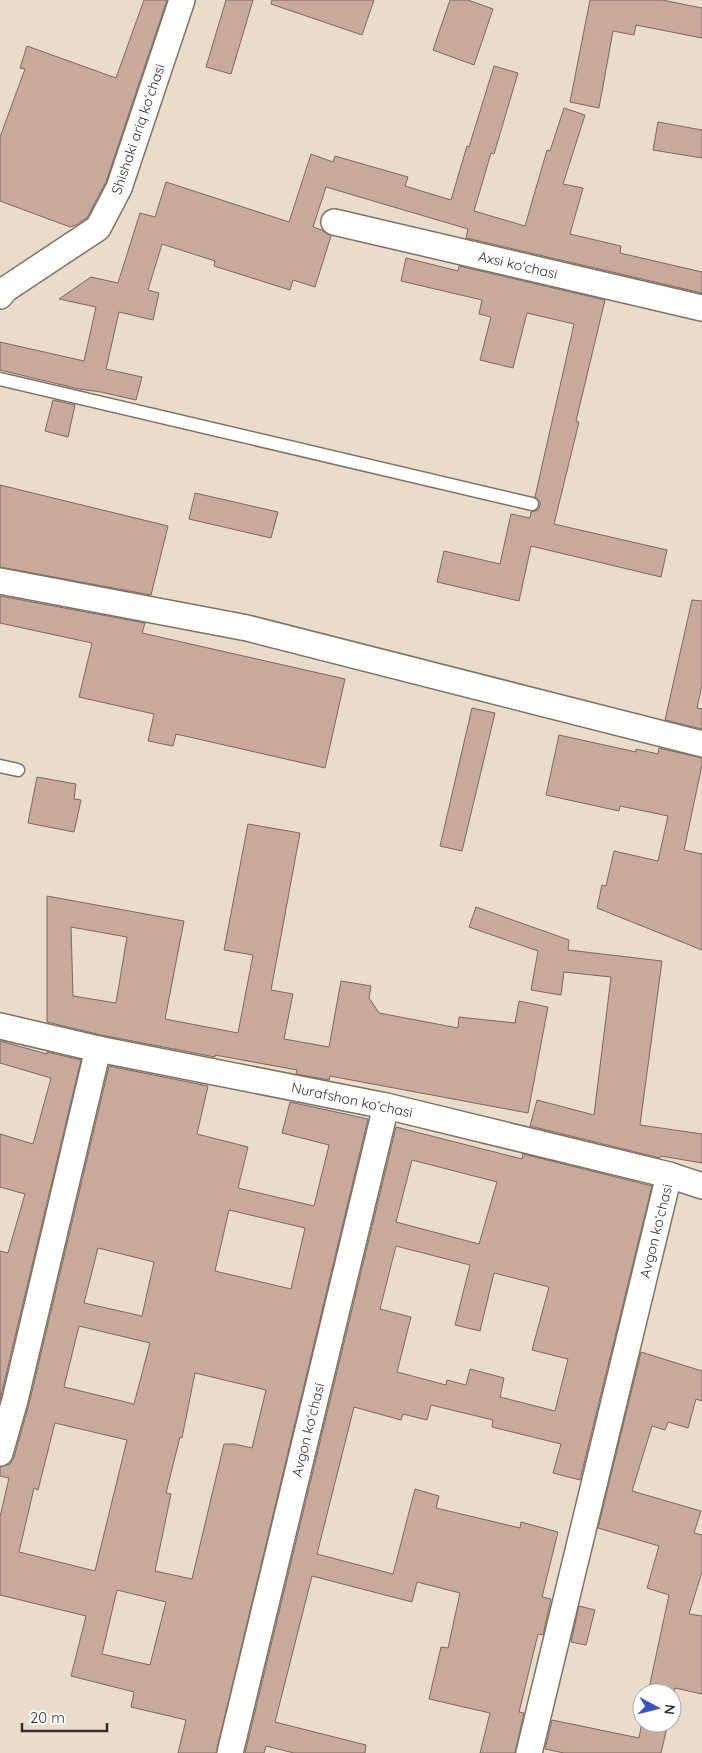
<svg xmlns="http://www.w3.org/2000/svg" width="702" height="1753" font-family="Quicksand,sans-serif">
	<rect width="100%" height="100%" fill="#e9dccb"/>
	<!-- building -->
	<g fill="#c9a99c" stroke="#7b6860" fill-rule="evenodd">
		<polygon points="144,0 167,0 106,182 87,218 76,225 70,227 0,201 0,137 25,69 20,68 27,46 116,78"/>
		<polygon points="226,0 253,0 231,74 206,67"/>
		<polygon points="272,0 374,0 362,35 271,4"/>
		<polygon points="450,0 468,0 493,9 474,65 433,50"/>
		<polygon points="590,0 662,0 702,8 702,38 636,25 634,35 613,31 599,108 570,102"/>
		<polygon points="494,66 518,73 494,154 491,153 474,211 525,226 547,150 550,151 564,108 585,115 563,184 583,188 570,234 621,246 620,253 702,272 702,293 466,238 468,229 326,187 313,227 322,230 331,236 315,287 293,280 290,290 214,266 215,261 162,244 148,290 159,293 153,320 119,312 106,369 142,377 136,400 101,392 79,389 0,370 0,342 84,361 96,307 59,299 91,277 118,283 140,213 155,217 166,182 289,222 311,154 333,162 335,156 408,177 405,186 451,200 467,146 469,147"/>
		<polygon points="658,122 702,130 702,158 653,150"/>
		<polygon points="406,258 458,271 459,266 605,300 576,421 579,422 554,524 667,550 661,577 531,546 519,601 437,582 444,551 500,564 511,514 530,518 531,512 538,510 540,506 540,501 535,497 574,324 527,313 513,368 480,360 491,317 479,314 482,300 401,281"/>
		<polygon points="53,400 75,405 68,437 45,431"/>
		<polygon points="0,485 168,526 151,595 0,567"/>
		<polygon points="195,493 278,512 271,538 189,519"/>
		<polygon points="0,596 145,623 142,633 345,679 325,768 176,734 173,746 148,741 154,714 79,697 92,643 0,623"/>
		<polygon points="692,600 702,601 702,685 697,708 702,709 702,729 665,720"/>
		<polygon points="472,708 495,713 462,851 440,846"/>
		<polygon points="559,735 636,752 636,749 658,754 659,748 702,758 702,765 684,850 702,854 702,950 597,908 602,885 606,886 614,851 658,861 668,816 620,806 619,811 546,795"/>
		<polygon points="37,777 76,784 74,799 81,800 74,832 28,823"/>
		<path d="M 248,824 L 300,833 L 271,990 L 293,994 L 284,1039 L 329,1047 L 341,981 L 371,986 L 369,998 L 379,1013 L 458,1028 L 459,1017 L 515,1023 L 519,1001 L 548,1007 L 528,1113 L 330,1076 L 329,1080 L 296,1074 L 297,1070 L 215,1055 L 215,1057 L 101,1035 L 47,1022 L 47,896 L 184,921 L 165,1019 L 238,1033 L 253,955 L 224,950 ZM 71,927 L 127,937 L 116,1003 L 73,996 Z"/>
		<polygon points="476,907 569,940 568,950 662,961 640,1125 702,1134 702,1163 661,1156 660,1158 530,1126 537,1100 594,1115 611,977 564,972 561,995 531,990 538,951 469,927"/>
		<polygon points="0,1041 47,1054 47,1052 81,1060 0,1400 0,1251 8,1253 25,1194 0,1187 0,1134 33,1144 51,1078 0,1063"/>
		<path d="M 109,1066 L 208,1086 L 197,1134 L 248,1147 L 238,1188 L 314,1206 L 329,1145 L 282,1133 L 290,1102 L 368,1119 L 216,1753 L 178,1753 L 186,1720 L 131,1707 L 134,1692 L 71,1676 L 86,1616 L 0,1595 L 0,1517 L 9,1478 L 0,1476 L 0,1467 L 10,1464 L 14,1457 L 29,1404 ZM 229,1210 L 305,1228 L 291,1289 L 215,1271 ZM 98,1248 L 154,1262 L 142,1316 L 84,1303 ZM 79,1326 L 150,1343 L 134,1404 L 64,1387 ZM 195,1373 L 266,1390 L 252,1448 L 234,1444 L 224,1444 L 192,1579 L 155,1571 L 171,1494 L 166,1493 L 180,1437 L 182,1438 ZM 55,1423 L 127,1440 L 95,1571 L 19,1552 L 34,1488 L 38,1490 ZM 117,1590 L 166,1602 L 150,1665 L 102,1654 Z"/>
		<path d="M 396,1127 L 522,1159 L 523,1154 L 652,1186 L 580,1480 L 553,1473 L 561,1444 L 492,1427 L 493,1420 L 431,1405 L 427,1420 L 403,1414 L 401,1420 L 354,1407 L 317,1554 L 393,1574 L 415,1489 L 439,1496 L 436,1508 L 520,1528 L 521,1522 L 558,1532 L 542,1597 L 551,1599 L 543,1635 L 538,1634 L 519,1712 L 524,1713 L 515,1753 L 480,1753 L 490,1713 L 429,1699 L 441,1647 L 448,1648 L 460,1593 L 417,1582 L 412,1602 L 312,1576 L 275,1722 L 366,1745 L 365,1753 L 294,1753 L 266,1746 L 264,1753 L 245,1753 ZM 412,1160 L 497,1182 L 479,1244 L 396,1222 ZM 396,1246 L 470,1265 L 455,1325 L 480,1331 L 494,1273 L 549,1287 L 532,1350 L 568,1359 L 555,1411 L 500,1397 L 504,1378 L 470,1369 L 466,1385 L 447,1380 L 446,1385 L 397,1372 L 411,1317 L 380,1309 Z"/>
		<polygon points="641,1352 702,1371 702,1401 696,1399 688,1428 668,1422 665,1430 652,1426 632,1491 701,1511 694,1533 702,1535 702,1572 689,1614 702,1616 702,1694 675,1688 672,1703 672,1693 648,1693 669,1595 647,1588 659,1546 598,1528"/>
		<polygon points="579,1606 595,1610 586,1645 571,1642"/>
		<polygon points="552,1720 639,1738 642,1722 668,1723 661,1753 564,1753 545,1749"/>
	</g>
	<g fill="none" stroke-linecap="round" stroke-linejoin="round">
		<defs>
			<g id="service">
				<polyline points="0,379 532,504"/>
				<polyline points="0,766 18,770"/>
			</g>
			<g id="minor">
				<polyline points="334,222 702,308"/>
				<polyline points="0,296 6,289 98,228 119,188 182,0"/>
				<polyline points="0,581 247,628 702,744"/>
				<polyline points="0,1026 98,1049 386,1106 669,1175 702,1186"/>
				<polyline points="0,1453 15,1400 98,1049"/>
				<polyline points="230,1753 386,1106"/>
				<polyline points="529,1753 669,1175"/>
			</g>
		</defs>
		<!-- service casing -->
		<use href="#service" stroke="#7f7364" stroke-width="15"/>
		<!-- minor casing -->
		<use href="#minor" stroke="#7f7364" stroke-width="28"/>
		<!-- service -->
		<use href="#service" stroke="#fff" stroke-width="12"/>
		<!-- minor -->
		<use href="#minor" stroke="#fff" stroke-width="25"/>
	</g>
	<g text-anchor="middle" stroke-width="5" stroke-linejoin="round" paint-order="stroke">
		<!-- street labels -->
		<g font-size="14" fill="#342f29" stroke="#fff">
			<text transform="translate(138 129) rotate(-71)" y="5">Shishaki ariq koʻchasi</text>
			<text transform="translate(518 265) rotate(13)" y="5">Axsi koʻchasi</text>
			<text transform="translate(352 1100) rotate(12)" y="5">Nurafshon koʻchasi</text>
			<text transform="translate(656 1231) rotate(-76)" y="5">Avgon koʻchasi</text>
			<text transform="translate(308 1430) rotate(-76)" y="5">Avgon koʻchasi</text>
		</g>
	</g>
	<!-- north arrow -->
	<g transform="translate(657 1708) rotate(97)"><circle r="24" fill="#ffffff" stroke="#aeaca9"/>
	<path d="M0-4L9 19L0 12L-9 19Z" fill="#3954c6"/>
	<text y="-8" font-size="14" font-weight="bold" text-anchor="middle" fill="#342f29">N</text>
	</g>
	<!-- scale -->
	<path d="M22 1723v8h85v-8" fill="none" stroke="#342f29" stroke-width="2.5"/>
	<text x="30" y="1723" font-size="15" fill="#342f29" stroke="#ffffff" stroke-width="4" paint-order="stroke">20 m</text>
</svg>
